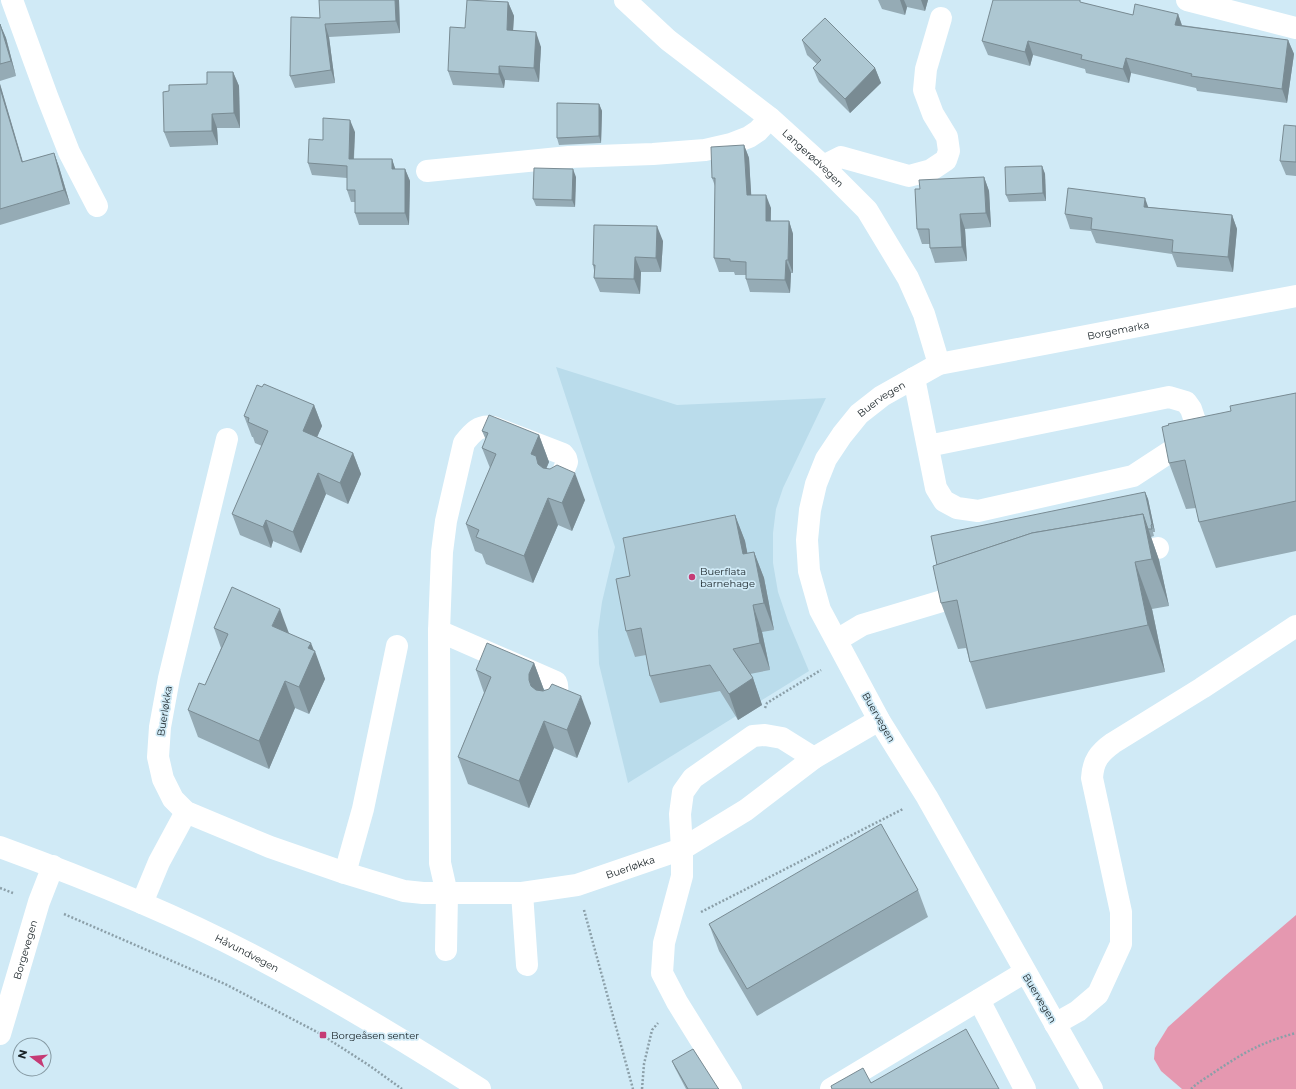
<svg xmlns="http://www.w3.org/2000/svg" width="1296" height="1089" font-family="Montserrat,sans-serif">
	<rect width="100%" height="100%" fill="#d0eaf6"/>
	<!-- built -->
	<polygon fill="#badceb" points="556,367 677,405 826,398 783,488 776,509 773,533 773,563 778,592 788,621 809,671 628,783 599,664 598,631 602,602 615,547"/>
	<!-- forest -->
	<polygon fill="#e598b0" points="1296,915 1296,1089 1182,1089 1161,1071 1154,1059 1155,1048 1168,1027 1226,975"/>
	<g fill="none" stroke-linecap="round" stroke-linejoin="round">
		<!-- path -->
		<g stroke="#8b9fa8" stroke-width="2.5" stroke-dasharray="2 2" stroke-linecap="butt">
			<polyline points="765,708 767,703 821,670"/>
			<polyline points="0,888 13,893"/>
			<polyline points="584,910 633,1089"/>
			<polyline points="701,912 903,809"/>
			<polyline points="64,914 225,984 319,1033 370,1066 402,1089"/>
			<polyline points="642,1089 644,1064 652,1030 658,1023"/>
			<path d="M 1191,1089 C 1198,1082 1208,1077 1216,1071 C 1245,1052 1262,1042 1296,1033"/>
		</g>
		<!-- minor -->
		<g stroke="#fff" stroke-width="22">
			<polyline points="12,0 47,96 69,152 97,206"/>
			<path id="s1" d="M 625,0 L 668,40 L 770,118 L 823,166 L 867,210 L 908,278 L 924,314 L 939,364"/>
			<polyline points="1187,0 1296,28"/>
			<polyline points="823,166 841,157 909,176 931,170 946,160 949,151 947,137 933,114 924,90 926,69 941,18"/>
			<polyline points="427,171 569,157 653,154 705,150 731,144 749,137 758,131 770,118"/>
			<polyline points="914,378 936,488 944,501 957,508 978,511 1133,476 1188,440 1195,421 1191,409 1186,402 1169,397 928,446"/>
			<path id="s2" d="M 227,439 L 169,678 L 160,727 L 158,757 L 163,779 L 173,799 L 186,812 L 270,847 L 345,873 L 404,891 L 423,893 L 522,893 L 577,885 L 682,849 L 746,810 L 814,758 L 879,720"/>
			<polyline points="1126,554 1158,548"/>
			<path d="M 439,631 L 556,682 C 560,690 554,699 551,706"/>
			<polyline points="837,640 862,625 969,593"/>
			<polyline points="345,873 363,809 397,646"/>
			<polyline points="522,893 527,965"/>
			<polyline points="142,903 159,862 186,812"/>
			<path d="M 446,950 L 447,894 L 440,863 L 439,631 L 442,552 L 446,521 L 464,443 C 472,433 479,424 493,427 L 563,454 L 566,458 L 567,462 L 558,484"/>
			<polyline points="979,1000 1025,1089"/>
			<path d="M 1055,1024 L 1078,1011 L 1098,994 L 1121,944 L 1121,912 L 1092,778 C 1093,761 1099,753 1113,743 L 1202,688 L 1296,626"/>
			<path id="s3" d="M 0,1034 L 39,902 L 53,866"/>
			<polyline points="731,1089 677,1002 662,973 664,943 682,876 682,849 680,814 683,792 693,778 753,736 765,735 782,738 814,758"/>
			<polyline points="831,1089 1025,972"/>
			<path id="s4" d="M 1092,1089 L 927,797 L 879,720 L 820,610 L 809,571 L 807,540 L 810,510 L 816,484 L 826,459 L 842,435 L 859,414 L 882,396 L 939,364 L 1296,296"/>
		</g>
		<!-- major -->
		<path stroke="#fff" stroke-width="22" id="s5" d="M 0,847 C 85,878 170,912 250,954 C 329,995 405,1041 480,1089"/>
	</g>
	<!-- wall -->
	<g fill="#95abb5">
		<polygon points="399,0 400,33 329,37 335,83 295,88 290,76 320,18"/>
		<polygon points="878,0 928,0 925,11 907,7 905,15 882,9"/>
		<polygon points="508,2 514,16 513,31 541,47 539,82 505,80 504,88 453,85 448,71 465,28"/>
		<polygon points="1083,3 1133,15 1178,14 1182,25 1288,40 1294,54 1287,103 1197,91 1196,88 1131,73 1129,83 1086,73 1085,69 1033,55 1030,66 988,55 982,41"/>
		<polygon points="0,24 6,38 16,76 0,81"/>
		<polygon points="802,40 875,68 881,83 850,113 819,82 813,68 817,64 807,55"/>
		<polygon points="233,72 239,86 240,128 217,128 218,145 170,147 164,132 207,84"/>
		<polygon points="0,84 23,162 54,153 59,167 70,204 0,225"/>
		<polygon points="599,104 602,111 601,143 559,145 557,138"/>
		<polygon points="1296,126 1296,176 1286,175 1280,161"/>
		<polygon points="355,132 354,159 392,159 395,169 405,169 410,181 409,225 359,225 355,213 355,202 351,202 347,190 347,178 312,175 308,163 323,140"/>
		<polygon points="744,145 749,158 751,195 771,208 771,221 789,221 793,234 793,273 791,273 790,293 750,292 746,279 746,275 735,275 734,272 719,272 714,258 715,186 712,178"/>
		<polygon points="1042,166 1045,174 1046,201 1009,202 1006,195"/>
		<polygon points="576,177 575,207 536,206 533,199"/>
		<polygon points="984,177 989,191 991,227 965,229 967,261 935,263 930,248 930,244 922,244 917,229 920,189"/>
		<polygon points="1148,207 1232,215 1237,229 1233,272 1177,267 1172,254 1096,243 1091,231 1070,229 1065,214"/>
		<polygon points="663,241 661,272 641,272 640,294 600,292 594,278 594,270 593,265"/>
		<polygon points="262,387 314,405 322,426 317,437 353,453 361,474 348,504 326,494 301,553 273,541 271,548 240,535 232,514 262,446 255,443 253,437 252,437 244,416"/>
		<polygon points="1296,393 1296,551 1216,568 1199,522 1196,508 1186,509 1169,463 1231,411"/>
		<polygon points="482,431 539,435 549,462 546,469 585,500 572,531 558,525 533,583 486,564 482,554 475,551 466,524 490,468 482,448 486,440"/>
		<polygon points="1145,492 1148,499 1155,532 1153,532 1154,536 1151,537 1159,560 1169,606 1152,609 1165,672 986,709 970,662 966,648 958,649 941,603"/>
		<polygon points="735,515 745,541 747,553 754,552 764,578 774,630 762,632 770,670 750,674 753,678 762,705 738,720 720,691 660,703 650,676 646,655 635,657 626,631 630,576"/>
		<polygon points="214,628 289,633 314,651 325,679 309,714 295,708 269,769 198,737 188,710 205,685 221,648"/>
		<polygon points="534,663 544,690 543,691 591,723 577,758 554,748 529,808 468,784 458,757 484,693 476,670"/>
		<polygon points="918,890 928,917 757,1016 719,951 709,924"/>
		<polygon points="672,1061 718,1088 719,1089 686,1089 675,1068"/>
	</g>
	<!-- shaded-wall -->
	<g fill="#798b93">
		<polygon points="395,0 399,0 400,33 396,21"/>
		<polygon points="900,0 904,0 907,7 905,15"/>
		<polygon points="921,0 928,0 925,11"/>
		<polygon points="508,2 514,16 512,45 507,30"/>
		<polygon points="1178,14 1183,29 1175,25"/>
		<polygon points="0,24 6,38 16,76 11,61"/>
		<polygon points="325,24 329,37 335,83 331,70"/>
		<polygon points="536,32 541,47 539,82 534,68"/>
		<polygon points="1288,40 1294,54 1287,103 1282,89"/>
		<polygon points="1028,41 1033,55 1030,66 1025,52"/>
		<polygon points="1126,58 1131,73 1129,83 1123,69"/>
		<polygon points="499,66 505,80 504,88 499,74"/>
		<polygon points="875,68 881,83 850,113 845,99"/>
		<polygon points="233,72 239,86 240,128 234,113"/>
		<polygon points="0,84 27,177 22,162 0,88"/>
		<polygon points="599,104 602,111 601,143 599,136"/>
		<polygon points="212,114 217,128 218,145 212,131"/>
		<polygon points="350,120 355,132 353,171 349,159"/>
		<polygon points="744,145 749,158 752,208 747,195"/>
		<polygon points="54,153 59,167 70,204 64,190"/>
		<polygon points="392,159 396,171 392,169"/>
		<polygon points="1042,166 1045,174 1046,201 1043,193"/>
		<polygon points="405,169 410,181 409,225 405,213"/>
		<polygon points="573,169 576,177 575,207 572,200"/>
		<polygon points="984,177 989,191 991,227 986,213"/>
		<polygon points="766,195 771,208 770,234 766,221"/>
		<polygon points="1145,198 1150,212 1144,207"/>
		<polygon points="960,214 965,229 967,261 962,247"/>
		<polygon points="1232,215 1237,229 1233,272 1228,257"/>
		<polygon points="789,221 793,234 793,273 788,260"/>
		<polygon points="657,226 663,241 661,272 656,258"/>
		<polygon points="635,257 641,272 640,294 634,279"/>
		<polygon points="786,260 791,273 790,293 785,280"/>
		<polygon points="314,405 322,426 310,453 303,431"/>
		<polygon points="539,435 549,462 543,476 531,454"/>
		<polygon points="353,453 361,474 348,504 340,483"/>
		<polygon points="318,473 326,494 301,553 293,532"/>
		<polygon points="575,473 585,500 572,531 562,503"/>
		<polygon points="1145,492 1148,499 1155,532 1152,524"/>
		<polygon points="548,498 558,525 533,583 524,556"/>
		<polygon points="1143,514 1159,560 1169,606 1152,559"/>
		<polygon points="735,515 745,541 753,581 743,554"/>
		<polygon points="266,520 273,541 271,548 263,527"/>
		<polygon points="754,552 764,578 774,630 764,603"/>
		<polygon points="1135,562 1152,609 1165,672 1148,625"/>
		<polygon points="753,605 762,632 770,670 760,643"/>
		<polygon points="280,609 290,636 272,626"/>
		<polygon points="311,643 315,653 315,651 325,679 309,714 299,687 308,648"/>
		<polygon points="534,663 544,690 539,702 539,707 529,680 529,674"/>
		<polygon points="753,678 762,705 738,720 729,694"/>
		<polygon points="285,681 295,708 269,769 259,741"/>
		<polygon points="581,696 591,723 577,758 567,730"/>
		<polygon points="544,721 554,748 529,808 519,781"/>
	</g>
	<!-- building -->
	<g fill="#adc7d2" stroke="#798b93">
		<polygon points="319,0 395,0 396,21 325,24 331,70 290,76 291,17 320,18"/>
		<polygon points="467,0 508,2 507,30 536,32 534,68 499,66 499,74 448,71 450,27 465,28"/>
		<polygon points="993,0 1080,0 1080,2 1133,15 1135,4 1178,14 1175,25 1288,40 1282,89 1191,76 1192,74 1126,58 1123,69 1081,59 1082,55 1028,41 1025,52 982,41"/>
		<polygon points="825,18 875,68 845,99 813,68 821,60 802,40"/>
		<polygon points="0,24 11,61 0,64"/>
		<polygon points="207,72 233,72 234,113 212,114 212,131 164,132 163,92 169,91 169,85 207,84"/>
		<polygon points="0,88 22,162 54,153 64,190 0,209"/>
		<polygon points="557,103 599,104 599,136 557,138"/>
		<polygon points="323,118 350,120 349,159 392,159 392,169 405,169 405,213 355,213 355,190 347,190 347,166 308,163 309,139 323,140"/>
		<polygon points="1284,125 1296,126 1296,162 1280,161"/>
		<polygon points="744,145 747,195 766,195 766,221 789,221 788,260 786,260 785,280 746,279 746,262 730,261 730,259 714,258 715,178 712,178 711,147"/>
		<polygon points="1042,166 1043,193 1006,195 1005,167"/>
		<polygon points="534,168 573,169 572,200 533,199"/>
		<polygon points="984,177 986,213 960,214 962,247 930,248 929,229 917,229 915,189 920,189 919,180"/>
		<polygon points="1068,188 1145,198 1144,207 1232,215 1228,257 1172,252 1173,240 1091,229 1092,218 1065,214"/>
		<polygon points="594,225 657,226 656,258 635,257 634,279 594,278 595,265 593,265"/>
		<polygon points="264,384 314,405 303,431 353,453 340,483 318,473 293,532 266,520 263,527 232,514 268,431 248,422 249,418 244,416 257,385 262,387"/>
		<polygon points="1296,393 1296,501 1199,522 1185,460 1169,463 1162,427 1169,425 1168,424 1231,411 1230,406"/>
		<polygon points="489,415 539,435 531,454 536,456 538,464 543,468 550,469 557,465 575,473 562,503 548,498 524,556 476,537 479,530 466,524 496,454 482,448 488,433 482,431"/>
		<polygon points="1145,492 1152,524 1151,525 1152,529 1148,529 1143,514 1032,533 937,565 931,536"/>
		<polygon points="1143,514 1152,559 1135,562 1148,625 970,662 957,600 941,603 933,566 1032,533"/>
		<polygon points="735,515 743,554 754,552 764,603 753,605 760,643 733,649 753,678 729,694 710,665 650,676 641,628 626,631 616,579 630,576 623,538"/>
		<polygon points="232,587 280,609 272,626 311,643 308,648 315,651 299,687 285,681 259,741 188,710 199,683 205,685 228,634 214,628"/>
		<polygon points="487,643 534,663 529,674 529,680 531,686 536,690 543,691 549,689 552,684 581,696 567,730 544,721 519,781 458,757 491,677 476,670"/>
		<polygon points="881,824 918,890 747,989 709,924"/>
		<polygon points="966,1029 999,1089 832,1089 831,1086 863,1068 871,1083"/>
		<polygon points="693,1049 718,1088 719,1089 688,1089 672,1061"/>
	</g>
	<!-- markers -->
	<g fill="#c53b75" stroke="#d0eaf6" stroke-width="1.5">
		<circle cx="692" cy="577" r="4"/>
		<rect x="319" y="1031" width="8" height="8" rx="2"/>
	</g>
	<g text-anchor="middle" stroke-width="3.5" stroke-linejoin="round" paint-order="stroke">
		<!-- street labels -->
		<g font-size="10" fill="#182226" stroke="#d0eaf6">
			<text dy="4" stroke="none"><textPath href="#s1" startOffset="246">Langerødvegen</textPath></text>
			<text dy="4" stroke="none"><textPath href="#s4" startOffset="1039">Borgemarka</textPath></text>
			<text dy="4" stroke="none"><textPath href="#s4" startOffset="789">Buervegen</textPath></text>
			<text transform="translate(164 711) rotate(-81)" y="4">Buerløkka</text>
			<text transform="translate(879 717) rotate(60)" y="4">Buervegen</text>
			<text dy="4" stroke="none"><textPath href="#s2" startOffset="851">Buerløkka</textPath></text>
			<text dy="4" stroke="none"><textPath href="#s3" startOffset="88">Borgevegen</textPath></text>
			<text dy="4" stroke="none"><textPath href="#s5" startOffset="269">Håvundvegen</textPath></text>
			<text transform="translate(1040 998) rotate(59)" y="4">Buervegen</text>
		</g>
		<!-- poi labels -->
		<g font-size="10" fill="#182226" stroke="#d0eaf6" text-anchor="start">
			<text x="700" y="575">Buerflata<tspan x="700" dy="12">barnehage</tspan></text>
			<text x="331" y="1039">Borgeåsen senter</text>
		</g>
	</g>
	<!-- north arrow -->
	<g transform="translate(32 1057) rotate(286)"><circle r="19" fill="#d0eaf6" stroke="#869aa3"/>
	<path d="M0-3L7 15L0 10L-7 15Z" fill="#c53b75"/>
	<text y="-6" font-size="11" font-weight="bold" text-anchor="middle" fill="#182226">N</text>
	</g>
</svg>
